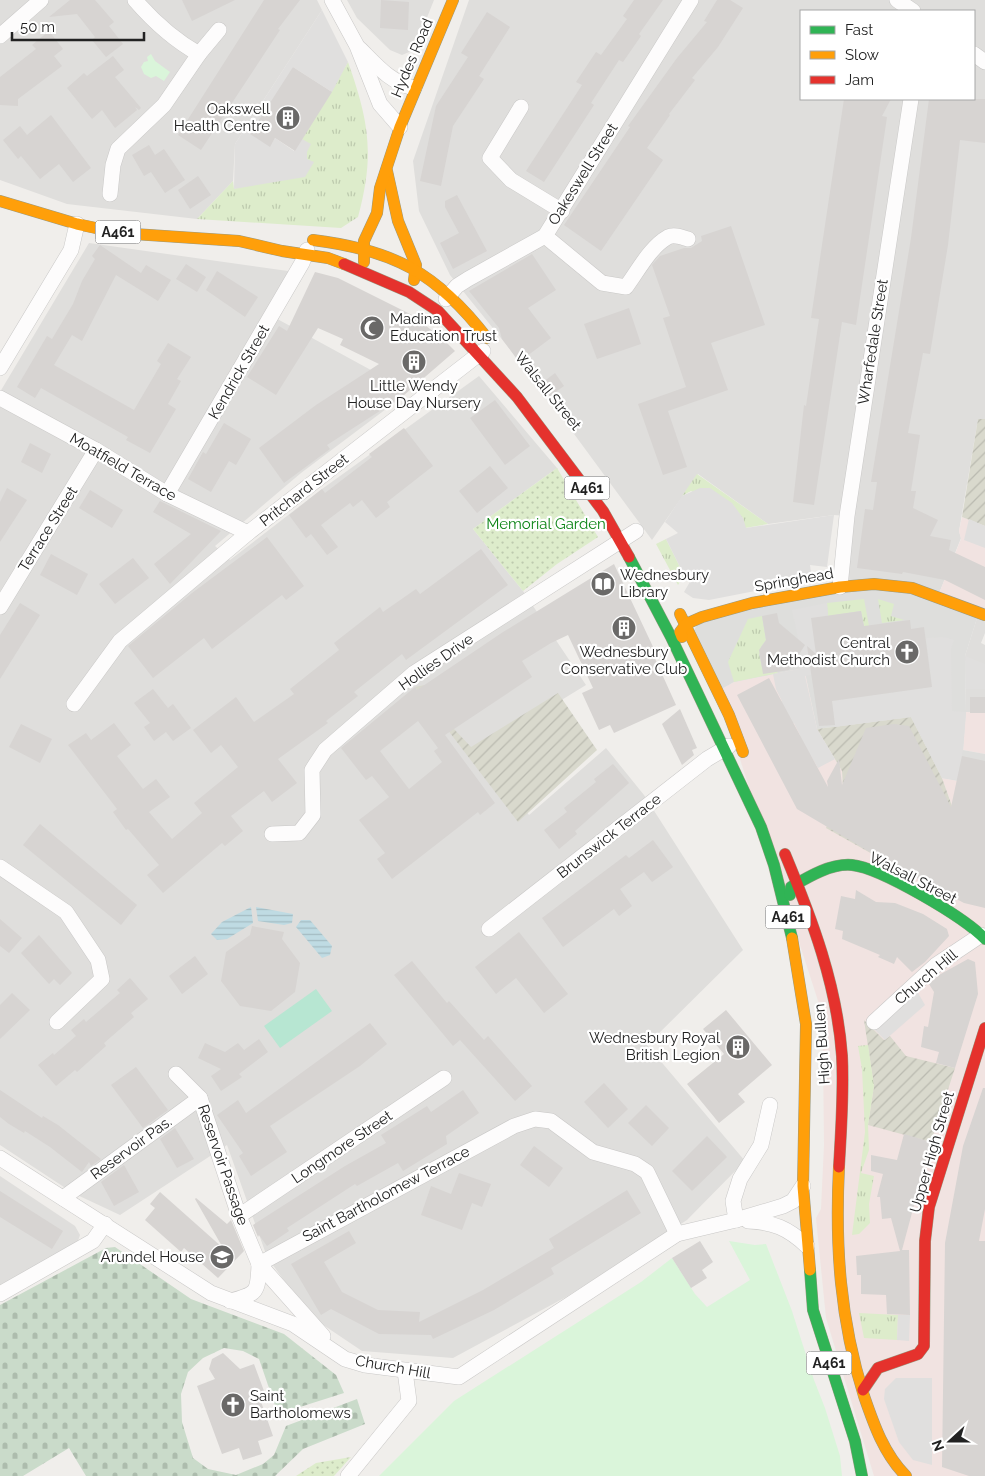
<svg xmlns="http://www.w3.org/2000/svg" width="985" height="1476" font-family="Raleway,sans-serif">
	<defs>
		<pattern id="construction-furrows" width="10" height="10" patternUnits="userSpaceOnUse" patternTransform="scale(1.25)"><rect width="10" height="10" fill="#d9d9cd"/><path d="M-1 1l2-2M0 10L10 0M9 11l2-2" fill="none" stroke="#babab0"/></pattern>
		<pattern id="grass-tufts" width="24" height="20" patternUnits="userSpaceOnUse" patternTransform="scale(1.25)"><rect width="24" height="20" fill="#ddeccb"/><path d="M3 7l-1-3M5 7V3M7 7l1-3M15 17l-1-3M17 17v-4M19 17l1-3" fill="none" stroke="#bdcaae"/></pattern>
		<pattern id="cemetery-stones" width="16" height="16" patternUnits="userSpaceOnUse" patternTransform="scale(1.25)"><rect width="16" height="16" fill="#cadbca"/><path d="M2 7V4a2 2 0 0 1 4 0v3zM10 15v-3a2 2 0 0 1 4 0v3z" fill="#adbcad"/></pattern>
		<pattern id="garden-dots" width="8" height="8" patternUnits="userSpaceOnUse" patternTransform="scale(1.25)"><rect width="8" height="8" fill="#ddeccb"/><path d="M2 2h.1M6 6h.1" fill="none" stroke="#bdcaae" stroke-width="1.8" stroke-linecap="round"/></pattern>
		<pattern id="water-rules" width="6" height="5" patternUnits="userSpaceOnUse" patternTransform="scale(1.25)"><rect width="6" height="5" fill="#bfdbe3"/><path d="M0 2.5h6" fill="none" stroke="#a4bcc2"/></pattern>
	</defs>
	<rect width="100%" height="100%" fill="#f0eeeb"/>
	<!-- residential -->
	<g fill="#dfdedc" fill-rule="evenodd">
		<polygon points="0,0 317,0 322,10 235,144 233,181 197,219 67,204 0,180"/>
		<polygon points="347,0 434,0 414,50 402,55 390,50 357,18"/>
		<path d="M 469,0 L 985,0 L 985,419 L 978,419 L 959,531 L 961,538 L 938,596 L 840,587 L 846,516 L 834,515 L 768,524 L 698,474 L 652,540 L 530,374 L 450,275 L 419,211 L 413,161 ZM 801,11 L 974,11 L 974,99 L 801,99 Z"/>
		<polygon points="89,243 295,272 270,315 380,375 398,400 301,473 215,546 230,560 322,489 479,376 557,468 473,529 523,591 586,685 478,751 529,815 606,748 644,795 743,950 647,1045 745,1161 687,1220 566,1297 453,1358 362,1351 310,1316 267,1257 227,1145 120,1215 73,1193 0,1145 0,392"/>
		<polygon points="979,612 985,615 985,633 981,643 985,645 985,713 966,712 965,656"/>
		<polygon points="0,1176 75,1226 80,1235 78,1241 0,1288"/>
	</g>
	<!-- commercial -->
	<g fill="#f1e3e1">
		<polygon points="962,517 985,526 985,615 938,596 961,539 959,531"/>
		<polygon points="804,668 817,729 842,771 843,788 952,806 942,778 985,786 985,1476 874,1476 826,1318 816,1218 821,1209 824,1145 823,1051 820,1007 718,691 734,682"/>
		<polygon points="966,712 985,713 985,754 963,750"/>
	</g>
	<!-- religious -->
	<polygon fill="#dededc" points="874,584 979,612 965,656 966,712 963,750 985,754 985,786 942,778 911,717 817,729 804,668 734,682 718,691 691,635 702,617"/>
	<!-- construction -->
	<g fill="url(#construction-furrows)">
		<polygon points="978,419 985,419 985,526 962,517"/>
		<polygon points="425,685 454,729 471,747 558,693 597,750 518,822 415,687"/>
		<polygon points="911,717 942,778 952,806 904,839 890,864 826,828 843,788 842,771 817,729"/>
		<polygon points="864,1020 884,1040 890,1036 906,1056 955,1068 931,1142 868,1125 874,1086"/>
	</g>
	<!-- grass -->
	<g fill="url(#grass-tufts)">
		<path d="M 348,62 C 369,122 375,154 358,217 L 341,228 L 197,219 L 233,181 L 234,189 L 307,159 L 302,139 Z"/>
		<polygon points="697,474 768,524 745,528 743,518 691,491 682,496"/>
		<polygon points="666,539 684,575 678,585 656,544"/>
		<polygon points="864,599 869,626 864,626 861,611 828,616 827,603"/>
		<polygon points="878,599 894,604 891,616 904,620 882,623"/>
		<polygon points="762,616 766,640 761,647 762,653 759,654 762,667 771,667 778,673 734,682 728,662 748,619"/>
		<polygon points="868,1045 874,1086 868,1125 869,1150 861,1173 874,1176 869,1204 870,1223 859,1234 852,1235 865,1132 862,1069 858,1046"/>
		<polygon points="859,1313 898,1315 897,1340 864,1338"/>
	</g>
	<!-- cemetery -->
	<polygon fill="url(#cemetery-stones)" points="115,1247 191,1299 284,1334 336,1375 344,1393 278,1414 259,1359 243,1351 224,1348 203,1358 188,1372 181,1394 182,1422 193,1458 208,1469 236,1475 263,1464 274,1455 286,1426 357,1399 365,1424 303,1449 275,1476 86,1476 69,1448 23,1476 0,1476 0,1305 106,1248"/>
	<!-- park -->
	<g fill="#daf5da">
		<polygon points="151,54 155,61 170,72 164,81 156,76 151,78 144,74 141,67 144,62 148,61 147,57"/>
		<polygon points="729,1241 755,1245 766,1244 792,1311 814,1380 825,1408 840,1456 842,1476 379,1476 454,1401 641,1282 672,1258 695,1294 707,1307 750,1280"/>
	</g>
	<!-- garden -->
	<g fill="url(#garden-dots)">
		<polygon points="557,468 598,537 557,564 523,591 473,529"/>
		<polygon points="351,1457 334,1476 296,1476 316,1463"/>
	</g>
	<!-- pitch -->
	<polygon fill="#b7e6d2" points="316,989 332,1011 280,1048 264,1026"/>
	<!-- parking -->
	<g fill="#e0dfde">
		<polygon points="322,10 348,62 332,92 293,67 270,146 275,138 294,151 302,139 311,144 307,152 307,159 314,162 305,177 234,189 235,144"/>
		<polygon points="700,488 710,488 732,503 743,518 746,528 834,515 827,567 810,565 812,580 709,600 693,598 684,592 691,580 684,575 666,539 678,533 665,522 682,496"/>
		<polygon points="969,519 985,526 985,548 964,540"/>
		<polygon points="827,603 828,616 818,667 816,674 805,676 817,729 835,759 818,768 811,756 807,758 796,737 800,735 794,723 790,725 778,704 782,701 776,689 773,674 804,668 792,610"/>
		<polygon points="944,637 954,640 951,649 952,711 966,712 963,750 957,780 942,778 911,717 835,727 832,701 932,687 926,638"/>
		<polygon points="965,656 985,664 985,689 966,689"/>
		<polygon points="914,986 925,1005 885,1040 870,1025"/>
		<polygon points="898,1315 910,1315 909,1341 897,1340"/>
		<polygon points="896,1378 932,1378 932,1465 913,1460 899,1442 884,1399 885,1389"/>
	</g>
	<!-- water -->
	<g fill="url(#water-rules)">
		<polygon points="251,907 253,923 227,939 217,940 211,934 222,922"/>
		<polygon points="256,907 293,914 292,923 284,925 258,921"/>
		<polygon points="301,920 310,920 332,946 330,955 322,958 296,927"/>
	</g>
	<!-- building -->
	<g fill="#d7d4d2" fill-rule="evenodd">
		<polygon points="70,0 95,0 114,22 109,26 123,44 106,57 92,40 95,37 77,14 49,17"/>
		<polygon points="182,0 235,0 192,21"/>
		<polygon points="264,0 300,0 278,29 280,30 201,150 178,135"/>
		<polygon points="381,0 409,2 408,30 380,28"/>
		<polygon points="634,0 663,0 639,34 641,36 623,62 619,60 591,103 594,105 544,182 526,171 582,85 576,82 596,52 601,55 627,19 623,16"/>
		<polygon points="717,0 730,0 743,8 718,47 692,78 695,80 669,114 670,115 647,148 663,160 601,251 564,225 630,127 628,126 677,58 707,22 704,21"/>
		<polygon points="487,12 510,27 479,76 484,79 453,126 441,186 420,181 436,106 468,57 461,53"/>
		<polygon points="49,31 63,49 54,56 62,66 18,99 18,106 0,105 0,77 36,49 32,45"/>
		<polygon points="113,56 124,70 115,77 141,108 139,110 135,107 137,110 115,128 102,110 92,119 67,88 84,73 87,76"/>
		<polygon points="293,67 332,92 295,151 275,138 270,147 250,134"/>
		<polygon points="844,99 891,99 882,116 887,117 856,325 842,322 814,505 793,502 804,405 806,406 819,319 811,318"/>
		<polygon points="929,99 985,99 985,143 960,140 948,245 930,354 923,353 908,433 920,435 911,491 916,491 913,508 938,520 930,536 951,540 949,550 985,567 985,600 945,580 903,572 902,574 857,568 865,509 873,510 877,482 871,482 911,238"/>
		<polygon points="51,115 91,168 73,182 59,164 40,179 21,156 18,159 3,140 20,126 27,135"/>
		<polygon points="149,145 155,155 164,149 185,180 165,193 151,172 144,176 132,155"/>
		<polygon points="198,176 211,195 190,209 178,190"/>
		<polygon points="457,195 487,251 453,269 440,243 459,233 445,207 445,201"/>
		<polygon points="731,226 765,325 711,343 728,390 668,411 687,467 663,475 638,404 686,387 663,318 670,316 652,265 660,256 684,248 691,248 702,241 701,236"/>
		<polygon points="100,245 141,273 146,265 171,280 158,301 116,275 82,341 72,335 54,365 134,410 161,364 157,361 168,343 191,357 177,379 181,381 168,404 176,409 150,453 126,440 128,437 41,388 35,398 17,387 47,336 52,339 73,304 82,281 95,259 92,256"/>
		<polygon points="532,254 556,290 528,308 551,338 519,362 502,339 499,328 469,291"/>
		<polygon points="186,264 206,277 197,292 176,279"/>
		<polygon points="217,271 258,297 245,317 206,290"/>
		<polygon points="315,272 338,278 412,315 443,339 455,351 403,396 327,445 330,449 284,483 259,448 316,405 379,364 340,345 343,339 318,328 276,395 247,377 279,326 287,331"/>
		<polygon points="629,308 641,344 597,359 584,324"/>
		<polygon points="555,373 564,386 547,398 538,386"/>
		<polygon points="495,400 530,446 505,465 470,418"/>
		<polygon points="224,423 251,439 236,465 229,461 211,492 188,479 203,452 206,454"/>
		<polygon points="404,428 433,466 387,502 390,507 376,518 362,500 353,507 350,503 321,525 338,547 327,555 311,534 306,538 289,515 322,489 325,493 372,457 369,454"/>
		<polygon points="30,443 51,454 42,473 21,462"/>
		<polygon points="490,466 508,488 477,513 459,491"/>
		<polygon points="7,488 27,500 0,542 0,502"/>
		<polygon points="90,490 123,510 112,528 79,508"/>
		<polygon points="160,501 221,531 170,584 154,564 191,534 153,512"/>
		<polygon points="267,537 304,586 286,600 282,595 212,649 204,638 153,678 128,646 192,593"/>
		<polygon points="481,549 508,585 406,660 402,654 354,692 358,696 326,721 328,723 278,759 297,783 272,802 264,791 231,816 243,831 225,846 222,843 163,893 147,875 159,865 128,829 126,830 113,812 117,809 68,745 86,733 91,740 114,723 131,745 117,756 143,789 156,779 170,797 149,812 172,839 202,813 194,803 238,767 221,745 211,753 193,730 236,697 254,722 294,694 290,689 339,650 334,643 380,607 383,612 416,589 420,594"/>
		<polygon points="51,554 88,574 77,595 40,575"/>
		<polygon points="133,558 149,578 115,604 99,584"/>
		<path d="M 614,564 L 655,651 L 652,652 L 676,705 L 614,733 L 610,725 L 599,730 L 582,693 L 593,688 L 568,635 L 551,643 L 522,661 L 532,677 L 445,735 L 495,803 L 480,815 L 478,812 L 392,879 L 377,859 L 385,853 L 359,820 L 389,797 L 372,776 L 366,780 L 341,748 L 415,687 L 417,690 L 503,632 ZM 418,721 L 438,748 L 434,751 L 442,762 L 409,789 L 380,751 Z"/>
		<polygon points="20,603 40,615 0,679 0,635"/>
		<polygon points="861,611 864,626 910,620 911,629 924,627 932,687 832,701 835,725 819,726 807,646 816,654 811,618"/>
		<polygon points="777,613 779,623 805,645 789,670 763,674 759,650 766,640 762,616"/>
		<polygon points="769,678 828,787 827,781 839,759 842,785 866,728 894,724 909,726 951,807 962,756 985,761 985,908 964,903 890,864 797,809 737,695"/>
		<polygon points="153,689 168,708 173,704 191,728 173,741 166,732 154,741 144,727 150,723 134,703"/>
		<rect x="970" y="697" width="15" height="16"/>
		<polygon points="680,709 697,748 692,750 694,755 682,765 662,724"/>
		<polygon points="21,724 52,739 40,763 9,747"/>
		<polygon points="613,764 629,783 575,831 577,834 559,849 544,830 567,812 564,808 596,782 594,779"/>
		<polygon points="40,824 137,905 121,925 23,845"/>
		<polygon points="653,840 673,867 652,882 644,872 620,889 632,906 619,916 614,909 563,947 542,918 626,855 629,858"/>
		<polygon points="856,890 876,902 895,903 923,914 947,929 949,936 925,962 912,972 897,957 894,964 878,957 880,955 842,939 843,931 835,929 841,896 855,899"/>
		<polygon points="0,919 22,938 9,953 0,946"/>
		<polygon points="252,926 284,932 282,939 300,963 295,992 271,1011 240,1006 221,981 226,952 250,935"/>
		<polygon points="519,932 568,994 544,1013 516,978 496,994 475,967"/>
		<polygon points="39,935 72,973 60,985 54,979 49,984 21,953"/>
		<polygon points="195,956 208,974 182,994 169,976"/>
		<polygon points="968,959 975,962 978,994 955,1068 936,1063 939,1052 921,1047 924,1026 928,1027 934,992 929,984 939,975"/>
		<polygon points="412,961 447,1003 449,1001 484,1040 488,1036 532,1086 515,1101 460,1040 453,1046 394,975"/>
		<polygon points="130,978 148,999 131,1013 134,1017 104,1043 106,1046 77,1072 75,1070 56,1086 38,1065 53,1053 54,1055 76,1036 71,1030 84,1019 86,1022 120,993 117,990"/>
		<polygon points="12,993 30,1010 0,1039 0,1005"/>
		<polygon points="726,1010 772,1065 738,1094 745,1102 719,1123 687,1084 724,1054 703,1029"/>
		<polygon points="370,1023 387,1044 360,1066 270,1126 287,1152 251,1176 239,1156 243,1153 217,1115 238,1100 246,1113"/>
		<polygon points="259,1039 268,1052 239,1074 242,1077 221,1091 211,1076 221,1069 198,1058 205,1043 225,1052 238,1043 244,1050"/>
		<polygon points="136,1067 168,1110 143,1128 111,1085"/>
		<polygon points="604,1083 628,1109 608,1128 584,1102"/>
		<polygon points="983,1088 985,1088 985,1209 979,1241 985,1241 985,1476 969,1476 942,1467 945,1243 963,1146"/>
		<polygon points="0,1090 42,1118 43,1116 58,1125 101,1159 91,1166 89,1162 82,1172 50,1147 25,1131 24,1133 9,1124 0,1117"/>
		<polygon points="463,1090 479,1113 446,1136 447,1144 403,1171 398,1163 357,1186 355,1184 287,1228 289,1231 267,1246 259,1235 258,1237 253,1225 345,1166 386,1143 381,1135 427,1106 431,1112"/>
		<polygon points="646,1105 669,1128 652,1146 628,1123"/>
		<polygon points="175,1128 194,1159 177,1168 160,1139"/>
		<polygon points="904,1134 931,1142 902,1250 909,1250 910,1315 887,1314 886,1295 861,1294 861,1275 857,1275 856,1256 900,1251 891,1218 882,1219 880,1197 877,1197 883,1174 871,1171 871,1155 897,1160"/>
		<polygon points="707,1136 727,1157 692,1191 672,1171"/>
		<polygon points="534,1146 563,1168 549,1187 520,1165"/>
		<polygon points="124,1165 139,1192 114,1206 101,1182"/>
		<polygon points="459,1173 491,1184 482,1207 472,1203 462,1230 421,1215 431,1186 451,1194"/>
		<polygon points="627,1190 641,1213 551,1268 554,1274 494,1310 433,1339 431,1335 379,1334 331,1309 321,1315 291,1264 349,1231 356,1243 324,1262 342,1292 378,1310 420,1312 419,1322 483,1290 554,1248 549,1239"/>
		<polygon points="0,1191 63,1231 52,1249 0,1217"/>
		<polygon points="160,1192 223,1248 195,1199 196,1198 227,1224 231,1220 244,1251 218,1278 184,1248 181,1252 145,1220 155,1208 150,1204"/>
		<polygon points="700,1241 713,1262 702,1270 707,1278 691,1288 672,1258"/>
		<polygon points="223,1353 240,1369 254,1364 264,1391 258,1393 273,1436 258,1441 262,1454 243,1460 239,1448 222,1454 197,1386 215,1379 209,1369 212,1359"/>
	</g>
	<g fill="none" stroke-linecap="round" stroke-linejoin="round">
		<defs>
			<g id="street">
				<path d="M 135,0 C 154,22 174,40 199,54"/>
				<polyline points="332,0 357,46 380,104 400,127"/>
				<polyline points="897,0 913,11"/>
				<polyline points="0,36 41,0"/>
				<path d="M 360,49 C 376,65 391,83 414,88"/>
				<polyline points="974,54 985,62"/>
				<polyline points="521,107 490,158 511,180 562,211"/>
				<polyline points="110,194 113,165 118,149 164,105 199,54 219,30"/>
				<path d="M 545,236 L 602,283 L 626,287 C 638,271 650,247 668,237 C 674,234 681,237 688,239"/>
				<polyline points="446,299 457,286 468,279 545,236 691,0"/>
				<polyline points="0,368 71,250 77,224"/>
				<polyline points="0,398 96,450 167,494 248,533"/>
				<polyline points="167,494 302,263 307,250"/>
				<polyline points="840,587 847,516 911,99"/>
				<polyline points="0,607 96,450"/>
				<polyline points="74,704 120,641 248,533 483,351"/>
				<polyline points="272,834 299,833 313,815 312,770 325,750 414,673 636,531"/>
				<polyline points="0,867 66,912 98,960 102,979 57,1022"/>
				<polyline points="489,929 707,759 729,746"/>
				<polyline points="874,1022 936,965 981,935"/>
				<polyline points="176,1074 200,1098 239,1216 259,1264 323,1336"/>
				<polyline points="0,1158 211,1293 293,1324 345,1359 365,1365 459,1377 677,1234 736,1220 783,1206 793,1201 803,1186"/>
				<polyline points="63,1198 200,1098"/>
				<polyline points="239,1216 444,1078"/>
				<polyline points="736,1220 733,1201 740,1179 761,1145 770,1105"/>
				<path d="M 748,1221 C 773,1222 788,1228 807,1246"/>
				<polyline points="259,1264 514,1126 535,1119 551,1121 593,1152 635,1164 647,1172 677,1234"/>
				<polyline points="0,1294 93,1241 105,1224"/>
				<path d="M 230,1301 C 258,1294 258,1292 259,1264"/>
				<polyline points="348,1476 409,1401 405,1371"/>
			</g>
			<g id="fast">
				<polyline points="629,557 671,637 761,827 774,865 792,938"/>
				<path d="M 790,895 L 791,887 C 808,877 831,863 852,865 C 881,868 964,917 985,939"/>
				<polyline points="810,1270 813,1310 855,1441 862,1476"/>
			</g>
			<g id="slow">
				<polyline points="387,171 398,221 416,265 414,280"/>
				<polyline points="0,201 77,224 119,233 239,241 282,251 328,258 344,264"/>
				<path d="M 313,240 C 394,250 437,273 487,338"/>
				<polyline points="364,262 364,241 377,213 380,188 400,127 453,0"/>
				<polyline points="680,614 729,715 743,752"/>
				<polyline points="682,637 680,632 686,624 702,617 752,603 840,587 874,584 912,588 985,615"/>
				<polyline points="792,938 806,1024 803,1186 810,1270"/>
				<path d="M 839,1167 C 835,1246 840,1320 864,1396 C 874,1425 884,1454 906,1476"/>
			</g>
			<g id="jam">
				<polyline points="344,264 409,292 438,311 517,397 603,511 629,557"/>
				<path d="M 785,854 C 812,919 837,985 842,1056 C 844,1092 841,1130 839,1167"/>
				<polyline points="863,1390 878,1368 918,1354 924,1346 925,1241 929,1207 985,1028"/>
			</g>
		</defs>
		<!-- street casing -->
		<use href="#street" stroke="#c9c8c7" stroke-width="16"/>
		<!-- fast casing -->
		<use href="#fast" stroke="#999a82" stroke-width="12"/>
		<!-- slow casing -->
		<use href="#slow" stroke="#999a82" stroke-width="12"/>
		<!-- jam casing -->
		<use href="#jam" stroke="#999a82" stroke-width="12"/>
		<!-- street -->
		<use href="#street" stroke="#fdfcfc" stroke-width="15"/>
		<!-- fast -->
		<use href="#fast" stroke="#30b455" stroke-width="11"/>
		<!-- slow -->
		<use href="#slow" stroke="#ff9f0a" stroke-width="11"/>
		<!-- jam -->
		<use href="#jam" stroke="#e5322d" stroke-width="11"/>
	</g>
	<!-- icons -->
	<defs>
		<symbol id="building-disc" viewBox="-11 -11 22 22"><circle r="9.5" fill="#6a6968" stroke="#fff"/><path d="M-4-6H4V6H1V3H-1V6H-4ZM-2.5-4.3h1.7v1.8h-1.7ZM.8-4.3h1.7v1.8H.8ZM-2.5-1h1.7V.8h-1.7ZM.8-1h1.7V.8H.8Z" fill="#fff"/></symbol>
		<symbol id="mosque-disc" viewBox="-11 -11 22 22"><circle r="9.5" fill="#6a6968" stroke="#fff"/><path d="M3.5-4.9A6 6 0 1 0 3.5 4.9A5 5 0 1 1 3.5-4.9Z" fill="#fff"/></symbol>
		<symbol id="library-disc" viewBox="-11 -11 22 22"><circle r="9.5" fill="#6a6968" stroke="#fff"/><path d="M-6-4Q-3-5.5-.7-3.5V5Q-3 3-6 4ZM6-4Q3-5.5 .7-3.5V5Q3 3 6 4Z" fill="#fff"/></symbol>
		<symbol id="church-disc" viewBox="-11 -11 22 22"><circle r="9.5" fill="#6a6968" stroke="#fff"/><path d="M-1.2-6h2.4v3.5h3.3v2.4h-3.3V6h-2.4V-.1h-3.3v-2.4h3.3Z" fill="#fff"/></symbol>
		<symbol id="school-disc" viewBox="-11 -11 22 22"><circle r="9.5" fill="#6a6968" stroke="#fff"/><path d="M0-5L7-2L0 1L-7-2ZM-4 1L0 2.5L4 1V4Q0 6-4 4Z" fill="#fff"/></symbol>
	</defs>
	<g fill-rule="evenodd">
		<use href="#building-disc" x="274" y="104" width="28" height="28"/>
		<use href="#mosque-disc" x="358" y="314" width="28" height="28"/>
		<use href="#building-disc" x="400" y="348" width="28" height="28"/>
		<use href="#library-disc" x="589" y="570" width="28" height="28"/>
		<use href="#building-disc" x="610" y="614" width="28" height="28"/>
		<use href="#church-disc" x="893" y="638" width="28" height="28"/>
		<use href="#building-disc" x="724" y="1033" width="28" height="28"/>
		<use href="#school-disc" x="208" y="1243" width="28" height="28"/>
		<use href="#church-disc" x="219" y="1391" width="28" height="28"/>
	</g>
	<g text-anchor="middle" stroke-width="4.5" stroke-linejoin="round" paint-order="stroke">
		<!-- shield labels -->
		<g fill="#fff" stroke="#646464" stroke-width="1">
			<rect x="95.5" y="220.5" width="45" height="23" rx="4"/>
			<rect x="564.5" y="476.5" width="45" height="23" rx="4"/>
			<rect x="765.5" y="905.5" width="45" height="23" rx="4"/>
			<rect x="806.5" y="1351.5" width="45" height="23" rx="4"/>
		</g>
		<g font-size="14" font-weight="bold" fill="#222">
			<text x="118" y="237">A461</text>
			<text x="587" y="493">A461</text>
			<text x="788" y="922">A461</text>
			<text x="829" y="1368">A461</text>
		</g>
		<!-- street labels -->
		<g font-size="15" fill="#222" stroke="#fff">
			<text transform="translate(412 58) rotate(-67)" y="5">Hydes Road</text>
			<text transform="translate(583 174) rotate(-58)" y="5">Oakeswell Street</text>
			<text transform="translate(873 342) rotate(-81)" y="5">Wharfedale Street</text>
			<text transform="translate(239 372) rotate(-60)" y="5">Kendrick Street</text>
			<text transform="translate(548 391) rotate(51)" y="5">Walsall Street</text>
			<text transform="translate(123 467) rotate(30)" y="5">Moatfield Terrace</text>
			<text transform="translate(304 490) rotate(-38)" y="5">Pritchard Street</text>
			<text transform="translate(48 529) rotate(-58)" y="5">Terrace Street</text>
			<text transform="translate(794 580) rotate(-10)" y="5">Springhead</text>
			<text transform="translate(436 662) rotate(-35)" y="5">Hollies Drive</text>
			<text transform="translate(609 836) rotate(-38)" y="5">Brunswick Terrace</text>
			<text transform="translate(913 878) rotate(27)" y="5">Walsall Street</text>
			<text transform="translate(926 977) rotate(-40)" y="5">Church Hill</text>
			<text transform="translate(822 1044) rotate(-94)" y="5">High Bullen</text>
			<text transform="translate(342 1147) rotate(-34)" y="5">Longmore Street</text>
			<text transform="translate(131 1148) rotate(-36)" y="5">Reservoir Pas.</text>
			<text transform="translate(932 1152) rotate(-74)" y="5">Upper High Street</text>
			<text transform="translate(223 1165) rotate(71)" y="5">Reservoir Passage</text>
			<text transform="translate(386 1194) rotate(-28)" y="5">Saint Bartholomew Terrace</text>
			<text transform="translate(393 1367) rotate(10)" y="5">Church Hill</text>
		</g>
		<!-- poi labels -->
		<g font-size="15" fill="#222" stroke="#fff" text-anchor="end">
			<text x="270" y="114">Oakswell<tspan x="270" dy="17">Health Centre</tspan></text>
			<text x="390" y="324" text-anchor="start">Madina<tspan x="390" dy="17">Education Trust</tspan></text>
			<text x="414" y="391" text-anchor="middle">Little Wendy<tspan x="414" dy="17">House Day Nursery</tspan></text>
			<text x="620" y="580" text-anchor="start">Wednesbury<tspan x="620" dy="17">Library</tspan></text>
			<text x="890" y="648">Central<tspan x="890" dy="17">Methodist Church</tspan></text>
			<text x="624" y="657" text-anchor="middle">Wednesbury<tspan x="624" dy="17">Conservative Club</tspan></text>
			<text x="720" y="1043">Wednesbury Royal<tspan x="720" dy="17">British Legion</tspan></text>
			<text x="204" y="1262">Arundel House</text>
			<text x="250" y="1401" text-anchor="start">Saint<tspan x="250" dy="17">Bartholomews</tspan></text>
		</g>
		<!-- park labels -->
		<g font-size="15" fill="#0c8416" stroke="#fff">
			<text x="546" y="529">Memorial Garden</text>
		</g>
	</g>
	<!-- legend -->
	<rect x="800" y="10" width="175" height="90" fill="#ffffff" stroke="#a7a7a7"/>
	<rect x="810" y="26" width="25" height="8" fill="#30b455" stroke="#a7a7a7"/>
	<text x="845" y="35" font-size="15" fill="#222222">Fast</text>
	<rect x="810" y="51" width="25" height="8" fill="#ff9f0a" stroke="#a7a7a7"/>
	<text x="845" y="60" font-size="15" fill="#222222">Slow</text>
	<rect x="810" y="76" width="25" height="8" fill="#e5322d" stroke="#a7a7a7"/>
	<text x="845" y="85" font-size="15" fill="#222222">Jam</text>
	<!-- north arrow -->
	<g transform="translate(950 1441) rotate(249)" stroke="#ffffff" stroke-width="4" paint-order="stroke">
	<path d="M0-4L9 19L0 12L-9 19Z" fill="#222222"/>
	<text y="-8" font-size="14" font-weight="bold" text-anchor="middle" fill="#222222">N</text>
	</g>
	<!-- scale -->
	<path d="M12 32v8h132v-8" fill="none" stroke="#222222" stroke-width="2.5"/>
	<text x="20" y="32" font-size="15" fill="#222222" stroke="#ffffff" stroke-width="4" paint-order="stroke">50 m</text>
</svg>
